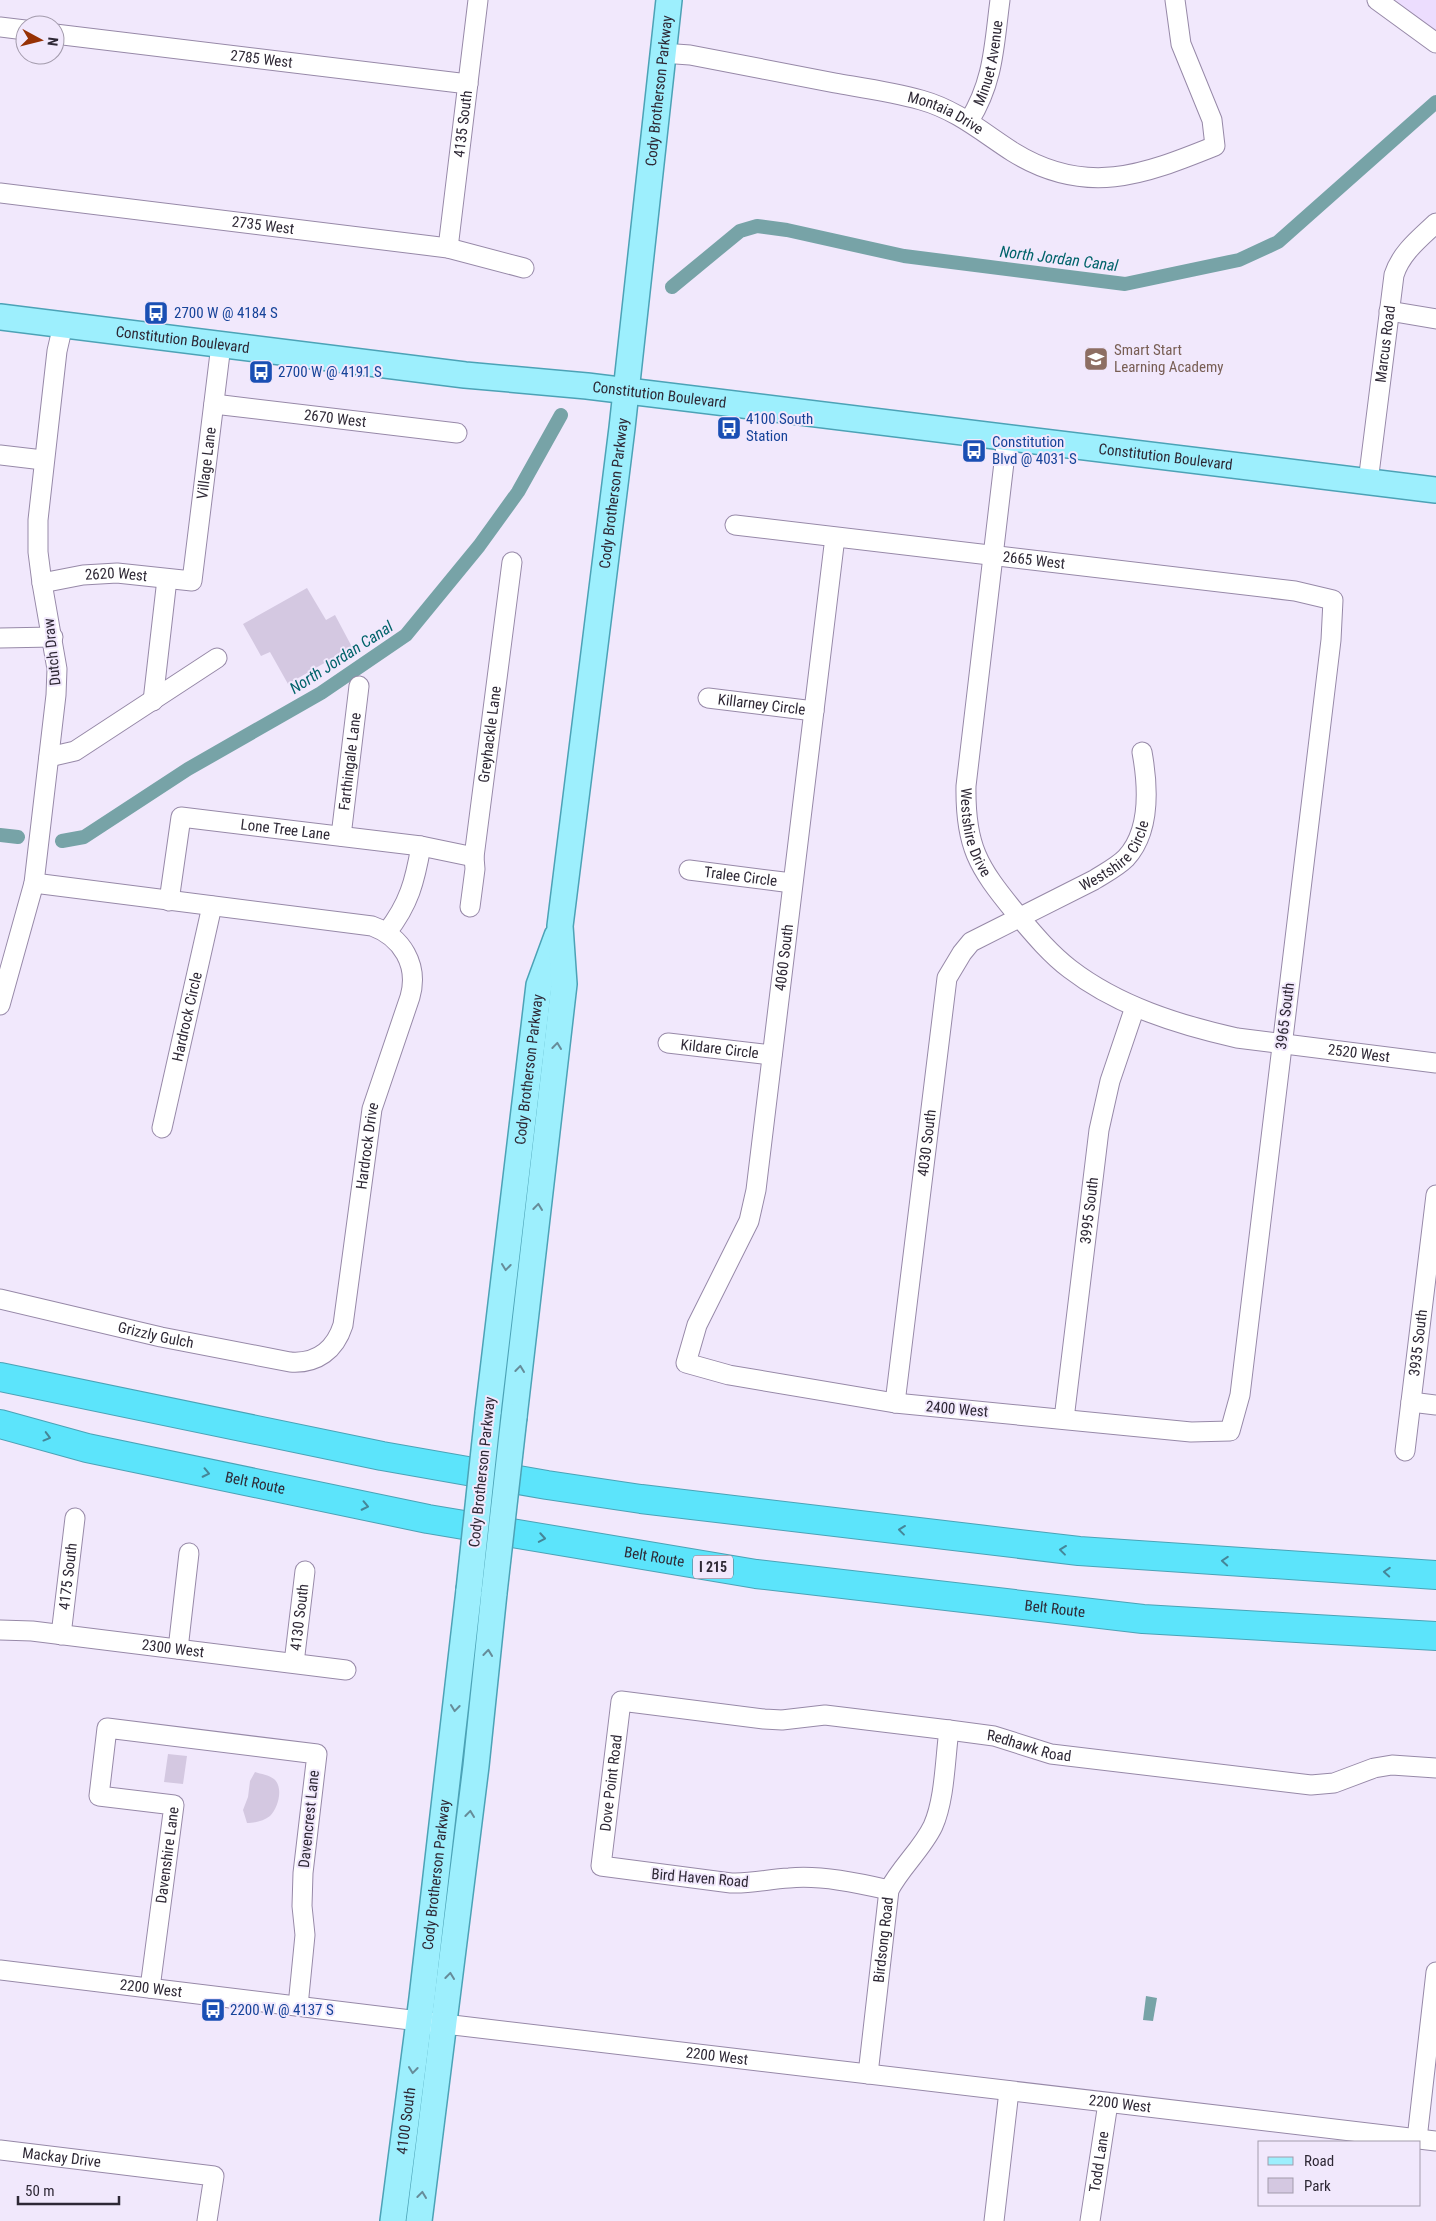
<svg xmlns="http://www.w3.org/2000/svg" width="1436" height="2221" font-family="'Roboto Condensed',sans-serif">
	<rect width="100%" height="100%" fill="#f1e8fc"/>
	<!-- built -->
	<polygon fill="#ecddfe" points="1395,0 1436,0 1436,31"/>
	<!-- green -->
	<g fill="#d4c8e1">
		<polygon points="307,588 326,620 335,615 352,647 288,684 270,652 261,656 243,624"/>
		<polygon points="168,1754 187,1756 183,1784 164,1782"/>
		<path d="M 255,1772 C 261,1774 269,1775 274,1779 C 284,1788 278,1808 270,1816 C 264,1821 254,1823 247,1823 L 243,1810 L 248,1797 L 250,1781 Z"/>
	</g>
	<!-- water -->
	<polygon fill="#77a3a7" points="1146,1996 1157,1998 1153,2021 1143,2020"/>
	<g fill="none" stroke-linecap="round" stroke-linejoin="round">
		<!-- canal -->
		<g stroke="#77a3a7" stroke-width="14">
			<polyline points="672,287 740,231 757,226 787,230 904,256 1125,284 1239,260 1278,242 1436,102"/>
			<polyline points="0,835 18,837"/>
			<polyline points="62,841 84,837 188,769 321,693 406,635 479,546 518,492 561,415"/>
		</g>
		<defs>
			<g id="minor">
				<polyline points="1377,0 1436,43"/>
				<polyline points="0,27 25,30"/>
				<path id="s1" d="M 55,34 L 468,84"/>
				<path id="s2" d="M 662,53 L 690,55 C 738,64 787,74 835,83 C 864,88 893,92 921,100 C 957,110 982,132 1013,152 C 1086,197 1143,175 1215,146 L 1212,120 L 1181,44 L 1175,0"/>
				<path id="s3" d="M 969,121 C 994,81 994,45 1000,0"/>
				<path id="s4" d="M 0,193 L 448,248 L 524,268"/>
				<path id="s5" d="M 448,248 L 478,0"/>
				<polyline points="1389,311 1436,319"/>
				<path id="s6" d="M 214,404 L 457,433"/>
				<path id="s7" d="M 1007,437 L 966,786 C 965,846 978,867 1015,912 C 1032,932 1049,953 1070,969 C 1118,1006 1179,1025 1237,1038 L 1436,1063"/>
				<polyline points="0,455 43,460"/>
				<path id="s8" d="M 1368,482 L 1394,275 C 1401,253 1419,239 1436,223"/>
				<path id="s9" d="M 735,525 L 1295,591 L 1333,600 L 1331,640 L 1240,1395 L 1230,1431 L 1191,1432 L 895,1403 L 729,1375 L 686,1363 L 697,1325 L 749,1221 L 756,1190 L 835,537"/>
				<path id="s10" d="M 42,583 L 83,575 L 117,573 L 192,581 L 221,345"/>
				<polyline points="0,638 53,637"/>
				<path id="s11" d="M 708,698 L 814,711"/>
				<polyline points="153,701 167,579"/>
				<polyline points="49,757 75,751 217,658"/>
				<path id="s12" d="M 341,836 L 359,686"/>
				<path id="s13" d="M 689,870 L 792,883"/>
				<path id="s14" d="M 169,901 L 181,817 L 421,846 L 474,857"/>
				<path id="s15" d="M 470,907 L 475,869 L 474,857 L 512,562"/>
				<path d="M 387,932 C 409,904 415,881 421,846"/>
				<polyline points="0,1005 34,883 56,695 57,669 42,583 38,552 38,520 57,351 63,325"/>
				<path id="s16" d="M 668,1043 L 772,1055"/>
				<path id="s17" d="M 162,1128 L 212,906"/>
				<path id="s18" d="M 0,1299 L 161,1337 L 290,1362 C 317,1364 335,1350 343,1325 L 372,1109 L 410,997 C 419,965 402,937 372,926 L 34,883"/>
				<polyline points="1411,1402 1436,1405"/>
				<path id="s19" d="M 895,1403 L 947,978 L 962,953 L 971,942 L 1094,880 C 1105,873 1117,867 1126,858 C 1151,831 1148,785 1142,752"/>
				<path id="s20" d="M 1064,1419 L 1099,1130 L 1110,1081 L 1135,1007"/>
				<path id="s21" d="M 1405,1451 L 1436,1195"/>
				<path id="s22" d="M 0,1630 L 32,1631 L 346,1670"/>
				<path id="s23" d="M 61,1635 L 75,1518"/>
				<polyline points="178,1649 189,1553"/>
				<path id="s24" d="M 294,1663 L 305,1571"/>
				<path id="s25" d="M 889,1890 C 858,1883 821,1875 789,1878 C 769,1879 751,1884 731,1883 L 601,1866 L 621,1701 L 764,1719 L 782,1720 L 825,1715 L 949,1730 L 994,1736 L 1051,1754 L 1311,1785 L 1334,1783 L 1374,1768 L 1392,1765 L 1436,1768"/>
				<path id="s26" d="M 0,1970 L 419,2021 L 1436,2141"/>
				<path id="s27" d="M 150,1988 L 174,1805 L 99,1796 L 107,1728 L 317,1754 L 303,1873 L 302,1906 L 305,1935 L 298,2006"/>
				<path id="s28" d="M 868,2074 L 889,1890 C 901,1867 922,1849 933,1826 C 945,1799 945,1759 949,1730"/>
				<polyline points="1417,2139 1436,1972"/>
				<path id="s29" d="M 0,2150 L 214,2176 L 207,2221"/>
				<polyline points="994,2221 1009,2091"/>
				<path id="s30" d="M 1090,2221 L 1108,2103"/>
			</g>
			<g id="major">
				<path id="s31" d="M 0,317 L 465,375 L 587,386 L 1436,490"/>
				<path id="s32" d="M 488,1413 L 539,985 L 557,936"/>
				<path id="s33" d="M 514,1417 L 564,984 L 560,926 L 622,428 L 669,0"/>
				<path id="s34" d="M 393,2221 L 422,1998 L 469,1590"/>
				<polyline points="419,2221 476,1766 494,1593"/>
			</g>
			<g id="highway">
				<polyline points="0,1377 382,1456 547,1485 641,1499 1079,1551 1436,1575"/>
				<path id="s35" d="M 0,1424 L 87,1448 L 428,1519 L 756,1574 L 1143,1619 L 1436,1636"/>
			</g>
		</defs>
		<!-- minor casing -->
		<use href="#minor" stroke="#9789a8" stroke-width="21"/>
		<!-- major casing -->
		<use href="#major" stroke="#4ca2b6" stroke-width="28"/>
		<!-- highway casing -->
		<use href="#highway" stroke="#4ca2b6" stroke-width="30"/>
		<!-- minor -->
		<use href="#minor" stroke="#fff" stroke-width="19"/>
		<!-- major -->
		<use href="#major" stroke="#9deffd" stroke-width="25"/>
		<!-- highway -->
		<use href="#highway" stroke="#5ce4fb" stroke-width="28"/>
		<defs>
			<g id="major-bridge">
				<polyline points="469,1590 488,1413"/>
				<polyline points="494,1593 514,1417"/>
			</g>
		</defs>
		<!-- major-bridge casing -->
		<use href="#major-bridge" stroke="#4ca2b6" stroke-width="28" stroke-linecap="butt"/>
		<!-- major-bridge -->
		<use href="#major-bridge" stroke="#9deffd" stroke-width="25"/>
	</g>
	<!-- one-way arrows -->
	<defs><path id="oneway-chevron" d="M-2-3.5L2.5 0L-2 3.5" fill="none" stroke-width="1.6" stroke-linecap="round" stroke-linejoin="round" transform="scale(1.25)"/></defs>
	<g stroke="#668c99">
		<use href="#oneway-chevron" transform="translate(557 1046) rotate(-83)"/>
		<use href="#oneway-chevron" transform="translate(538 1207) rotate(-83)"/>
		<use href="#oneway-chevron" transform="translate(506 1267) rotate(97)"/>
		<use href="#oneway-chevron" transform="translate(520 1369) rotate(-83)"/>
		<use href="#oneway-chevron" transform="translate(488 1653) rotate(-84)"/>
		<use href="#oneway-chevron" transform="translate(455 1708) rotate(97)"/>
		<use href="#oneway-chevron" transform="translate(470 1814) rotate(-83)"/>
		<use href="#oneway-chevron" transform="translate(450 1976) rotate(-83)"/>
		<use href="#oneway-chevron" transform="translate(413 2070) rotate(97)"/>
		<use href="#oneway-chevron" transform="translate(422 2195) rotate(-83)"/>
	</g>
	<g stroke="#458698">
		<use href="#oneway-chevron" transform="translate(47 1437) rotate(15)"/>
		<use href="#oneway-chevron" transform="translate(206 1473) rotate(12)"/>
		<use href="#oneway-chevron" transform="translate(365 1506) rotate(12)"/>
		<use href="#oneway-chevron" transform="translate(902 1530) rotate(-173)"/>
		<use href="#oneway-chevron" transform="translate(542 1538) rotate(10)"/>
		<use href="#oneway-chevron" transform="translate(1063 1550) rotate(-173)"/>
		<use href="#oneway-chevron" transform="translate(1225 1561) rotate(-176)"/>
		<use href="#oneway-chevron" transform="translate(1387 1572) rotate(-176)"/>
	</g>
	<!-- icons -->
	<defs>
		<symbol id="bus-square" viewBox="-11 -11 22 22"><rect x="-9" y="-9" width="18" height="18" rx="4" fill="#1a4fb4" stroke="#f1e8fc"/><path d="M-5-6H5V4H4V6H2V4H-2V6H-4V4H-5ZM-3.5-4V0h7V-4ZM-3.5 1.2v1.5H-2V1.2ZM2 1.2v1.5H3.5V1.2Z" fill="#fff"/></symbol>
		<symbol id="school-square" viewBox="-11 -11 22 22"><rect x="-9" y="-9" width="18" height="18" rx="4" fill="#8d6e63" stroke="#f1e8fc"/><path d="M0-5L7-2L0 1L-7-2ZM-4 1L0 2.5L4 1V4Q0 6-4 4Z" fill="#fff"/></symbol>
	</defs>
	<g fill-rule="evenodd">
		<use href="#bus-square" x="142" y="299" width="28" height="28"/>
		<use href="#school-square" x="1082" y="345" width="28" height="28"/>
		<use href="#bus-square" x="247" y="358" width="28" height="28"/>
		<use href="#bus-square" x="715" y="414" width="28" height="28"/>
		<use href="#bus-square" x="960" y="437" width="28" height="28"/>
		<use href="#bus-square" x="199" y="1996" width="28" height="28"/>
	</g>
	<g text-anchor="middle" stroke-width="4" stroke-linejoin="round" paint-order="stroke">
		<!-- shield labels -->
		<rect fill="#f1e8fc" stroke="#686271" stroke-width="1" x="693" y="1555.5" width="40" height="23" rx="4"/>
		<g font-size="14" font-weight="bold" fill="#2e2835">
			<text x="713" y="1572">I 215</text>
		</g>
		<!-- street labels -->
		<g font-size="15" fill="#2e2835" stroke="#f1e8fc">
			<text dy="5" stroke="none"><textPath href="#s1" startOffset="208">2785 West</textPath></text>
			<text dy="5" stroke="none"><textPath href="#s3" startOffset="62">Minuet Avenue</textPath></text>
			<text dy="5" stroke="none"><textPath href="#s33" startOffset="1335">Cody Brotherson Parkway</textPath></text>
			<text dy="5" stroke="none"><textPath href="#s2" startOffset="291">Montaia Drive</textPath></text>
			<text dy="5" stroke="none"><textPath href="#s5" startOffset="125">4135 South</textPath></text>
			<text dy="5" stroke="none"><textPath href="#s4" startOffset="265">2735 West</textPath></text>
			<text dy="5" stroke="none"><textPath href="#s31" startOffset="184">Constitution Boulevard</textPath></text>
			<text dy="5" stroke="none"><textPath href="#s8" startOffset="139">Marcus Road</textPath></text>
			<text dy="5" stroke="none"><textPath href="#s31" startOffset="664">Constitution Boulevard</textPath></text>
			<text dy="5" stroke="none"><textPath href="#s6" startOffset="122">2670 West</textPath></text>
			<text dy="5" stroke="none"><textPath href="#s31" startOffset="1174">Constitution Boulevard</textPath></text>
			<text dy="5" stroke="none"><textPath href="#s10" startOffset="270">Village Lane</textPath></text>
			<text dy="5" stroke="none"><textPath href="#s33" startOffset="930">Cody Brotherson Parkway</textPath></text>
			<text dy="5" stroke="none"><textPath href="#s9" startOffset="301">2665 West</textPath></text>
			<text dy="5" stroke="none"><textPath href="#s10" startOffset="75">2620 West</textPath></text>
			<text transform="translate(52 652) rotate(-96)" y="5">Dutch Draw</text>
			<text dy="5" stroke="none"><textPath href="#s11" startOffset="54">Killarney Circle</textPath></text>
			<text dy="5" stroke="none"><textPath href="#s15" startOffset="174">Greyhackle Lane</textPath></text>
			<text dy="5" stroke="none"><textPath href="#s12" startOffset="75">Farthingale Lane</textPath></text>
			<text dy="5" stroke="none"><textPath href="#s14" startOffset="190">Lone Tree Lane</textPath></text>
			<text dy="5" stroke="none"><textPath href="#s7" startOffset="399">Westshire Drive</textPath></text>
			<text dy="5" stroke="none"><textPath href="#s19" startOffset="642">Westshire Circle</textPath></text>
			<text dy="5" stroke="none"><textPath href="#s13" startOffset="52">Tralee Circle</textPath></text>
			<text dy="5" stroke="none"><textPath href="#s9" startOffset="2412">4060 South</textPath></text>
			<text transform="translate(1285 1016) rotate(-83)" y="5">3965 South</text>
			<text dy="5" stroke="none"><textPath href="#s17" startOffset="114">Hardrock Circle</textPath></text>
			<text dy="5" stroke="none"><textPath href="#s16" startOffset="52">Kildare Circle</textPath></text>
			<text dy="5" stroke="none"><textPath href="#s7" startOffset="875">2520 West</textPath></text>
			<text dy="5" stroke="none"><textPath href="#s32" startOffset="346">Cody Brotherson Parkway</textPath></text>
			<text dy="5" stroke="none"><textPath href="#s19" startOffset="262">4030 South</textPath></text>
			<text dy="5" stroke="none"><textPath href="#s18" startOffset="548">Hardrock Drive</textPath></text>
			<text dy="5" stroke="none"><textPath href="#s20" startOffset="210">3995 South</textPath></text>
			<text dy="5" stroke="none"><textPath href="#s18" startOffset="160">Grizzly Gulch</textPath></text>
			<text dy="5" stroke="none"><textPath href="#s21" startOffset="109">3935 South</textPath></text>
			<text transform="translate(957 1409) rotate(5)" y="5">2400 West</text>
			<text transform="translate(482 1472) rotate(-84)" y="5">Cody Brotherson Parkway</text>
			<text dy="5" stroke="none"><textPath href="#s35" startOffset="262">Belt Route</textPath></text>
			<text dy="5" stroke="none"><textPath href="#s35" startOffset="668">Belt Route</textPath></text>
			<text dy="5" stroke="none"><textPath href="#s23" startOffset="59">4175 South</textPath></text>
			<text dy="5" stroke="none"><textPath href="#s35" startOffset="1072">Belt Route</textPath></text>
			<text dy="5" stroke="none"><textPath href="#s24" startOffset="46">4130 South</textPath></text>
			<text dy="5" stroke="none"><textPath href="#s22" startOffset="174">2300 West</textPath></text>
			<text dy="5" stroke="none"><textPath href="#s25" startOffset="869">Redhawk Road</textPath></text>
			<text dy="5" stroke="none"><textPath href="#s25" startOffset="374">Dove Point Road</textPath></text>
			<text transform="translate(309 1819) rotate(-84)" y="5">Davencrest Lane</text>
			<text dy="5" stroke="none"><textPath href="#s27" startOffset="134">Davenshire Lane</textPath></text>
			<text dy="5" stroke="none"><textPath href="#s34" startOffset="349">Cody Brotherson Parkway</textPath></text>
			<text transform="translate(700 1878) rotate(5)" y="5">Bird Haven Road</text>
			<text dy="5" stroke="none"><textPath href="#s28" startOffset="135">Birdsong Road</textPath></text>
			<text dy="5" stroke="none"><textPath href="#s26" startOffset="152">2200 West</textPath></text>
			<text dy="5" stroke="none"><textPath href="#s26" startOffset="722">2200 West</textPath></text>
			<text dy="5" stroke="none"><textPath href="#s26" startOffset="1128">2200 West</textPath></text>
			<text dy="5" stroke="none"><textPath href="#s34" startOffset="101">4100 South</textPath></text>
			<text dy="5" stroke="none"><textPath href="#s29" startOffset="62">Mackay Drive</textPath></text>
			<text dy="5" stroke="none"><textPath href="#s30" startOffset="60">Todd Lane</textPath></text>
		</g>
		<!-- transit labels -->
		<g font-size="15" fill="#164399" stroke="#f1e8fc" text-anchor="start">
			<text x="174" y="318">2700 W @ 4184 S</text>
			<text x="278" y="377">2700 W @ 4191 S</text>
			<text x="746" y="424">4100 South<tspan x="746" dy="17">Station</tspan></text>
			<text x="992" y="447">Constitution<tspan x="992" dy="17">Blvd @ 4031 S</tspan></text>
			<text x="230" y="2015">2200 W @ 4137 S</text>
		</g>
		<!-- education labels -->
		<g font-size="15" fill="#785e54" stroke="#f1e8fc" text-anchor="start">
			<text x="1114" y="355">Smart Start<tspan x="1114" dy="17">Learning Academy</tspan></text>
		</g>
		<!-- water labels -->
		<g font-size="16" font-style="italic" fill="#01636a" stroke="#f1e8fc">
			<text transform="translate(1059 258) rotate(7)" y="6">North Jordan Canal</text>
			<text transform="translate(341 657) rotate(-33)" y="6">North Jordan Canal</text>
		</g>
	</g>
	<!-- legend -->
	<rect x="1258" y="2141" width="162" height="65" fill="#f1e8fc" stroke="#a39bac"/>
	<rect x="1268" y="2157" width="25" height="8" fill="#9deffd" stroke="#a39bac"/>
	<text x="1304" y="2166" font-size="15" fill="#2e2835">Road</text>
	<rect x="1268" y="2178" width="25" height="15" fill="#d4c8e1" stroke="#a39bac"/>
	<text x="1304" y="2191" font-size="15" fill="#2e2835">Park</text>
	<!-- north arrow -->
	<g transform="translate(40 40) rotate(97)"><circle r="24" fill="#f1e8fc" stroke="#a39bac"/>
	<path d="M0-4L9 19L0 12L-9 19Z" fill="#973104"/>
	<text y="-8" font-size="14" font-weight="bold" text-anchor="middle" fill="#2e2835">N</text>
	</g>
	<!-- scale -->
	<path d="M18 2196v8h101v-8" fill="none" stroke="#2e2835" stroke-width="2.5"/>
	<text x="25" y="2196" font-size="15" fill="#2e2835" stroke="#f1e8fc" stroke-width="4" paint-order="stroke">50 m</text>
</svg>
